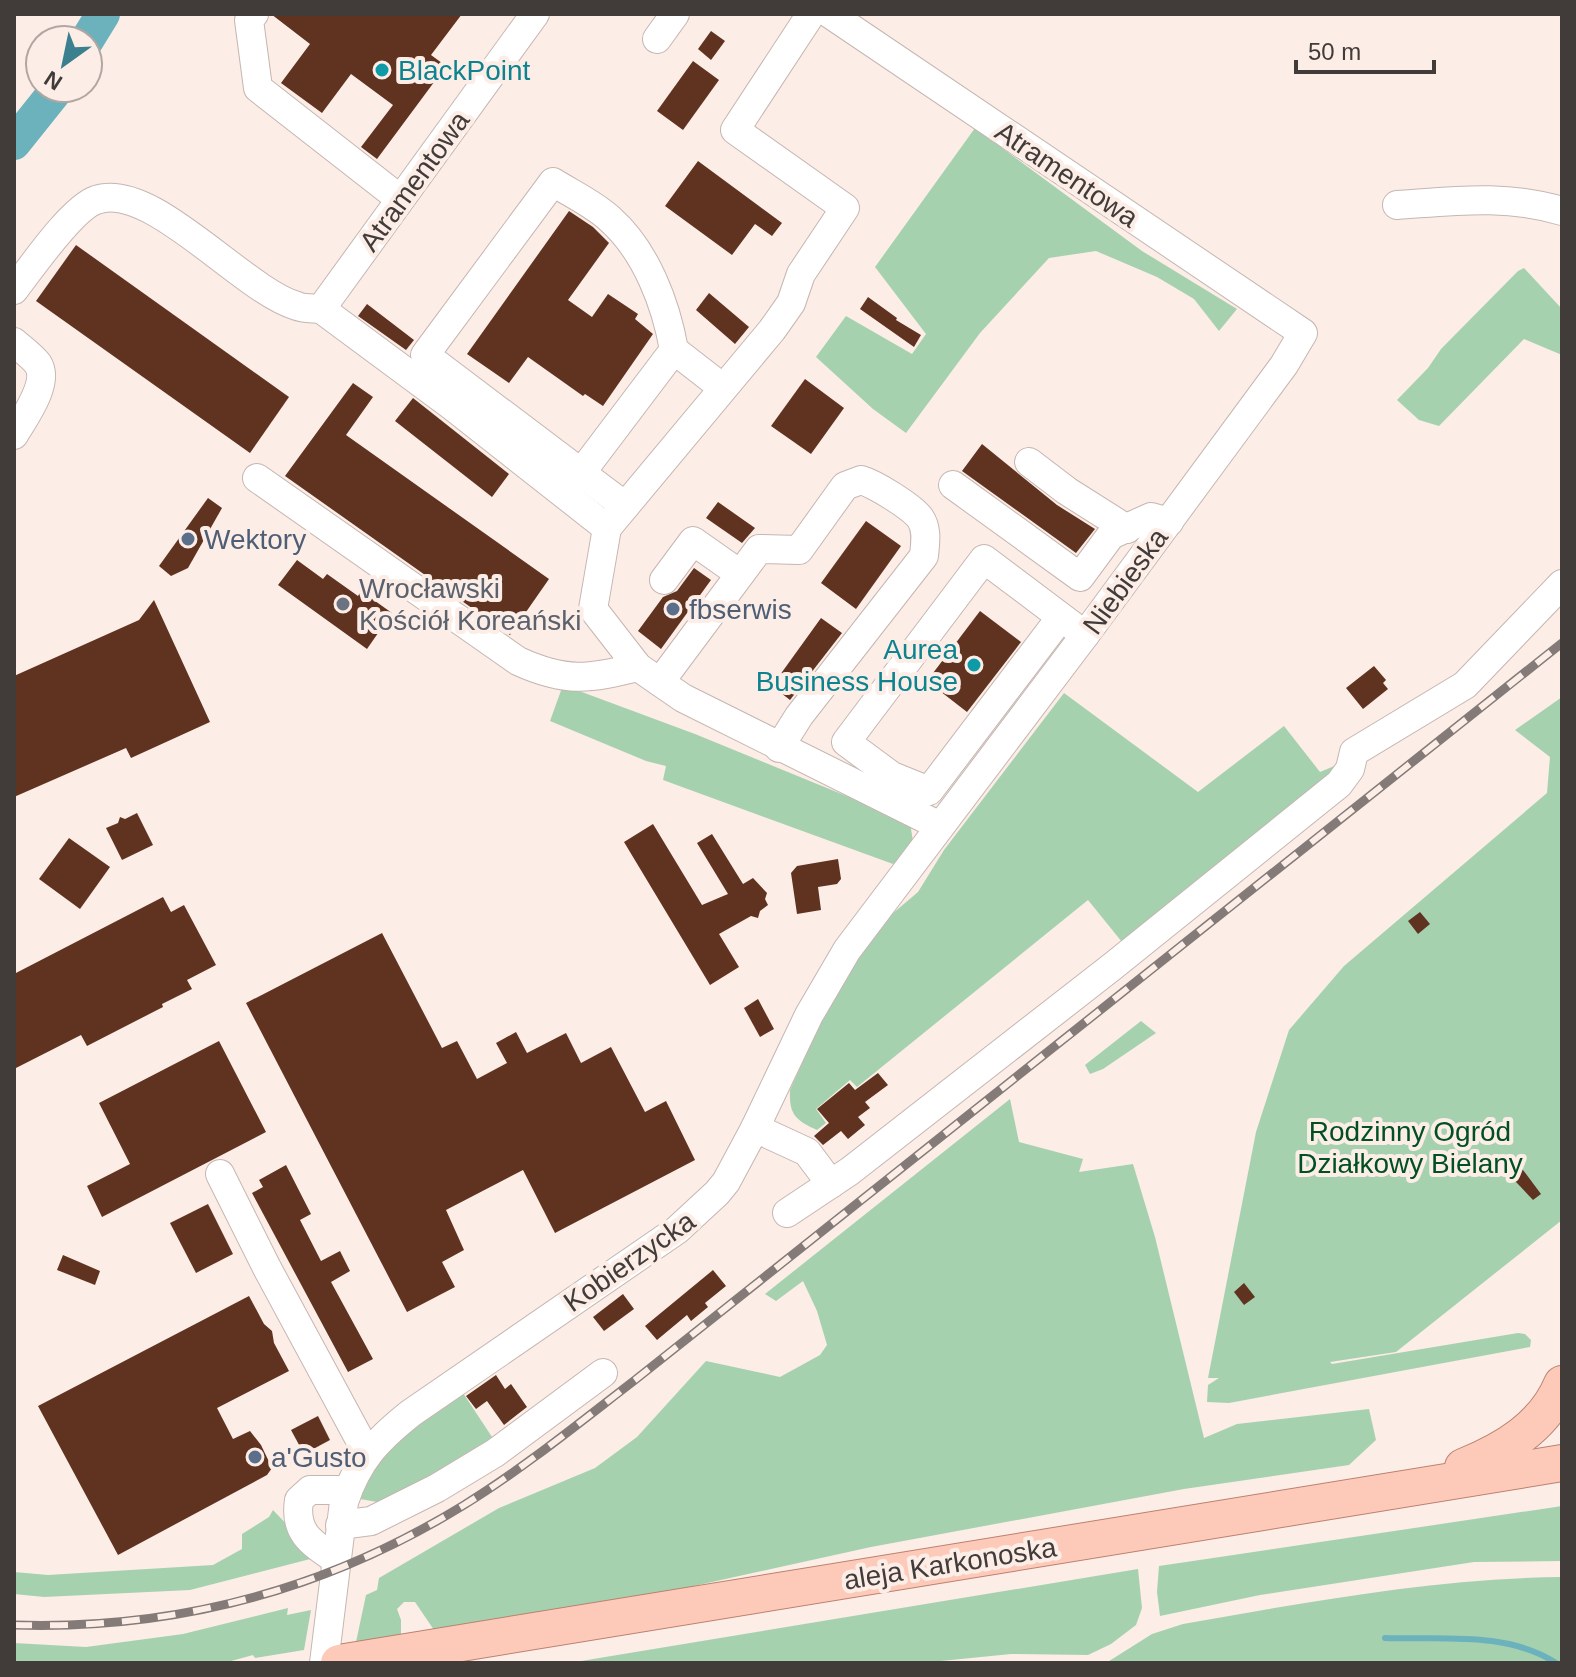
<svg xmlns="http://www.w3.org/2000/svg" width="1576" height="1677" font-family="Arial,sans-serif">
	<rect width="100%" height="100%" fill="#fcede7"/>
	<!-- green -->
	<g fill="#a6d1af">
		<polygon points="975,128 1142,251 1237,309 1219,331 1194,299 1157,277 1096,251 1049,258 980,333 906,433 873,409 816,357 846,316 912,354 926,334 875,267"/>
		<polygon points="1524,268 1562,309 1562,355 1524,339 1439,426 1419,420 1397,400 1428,368 1441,349 1518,271"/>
		<polygon points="563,685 695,734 910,822 913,842 900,860 893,864 663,780 666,766 646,761 550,721"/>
		<path d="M 1064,693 L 1198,792 L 1284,726 L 1320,772 L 1339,764 L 1288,812 L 1122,942 L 1088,900 L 857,1087 L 850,1080 L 816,1109 L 826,1123 L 817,1130 C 795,1120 789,1114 790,1090 L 834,993 L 885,920 L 918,892 L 944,850 Z"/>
		<polygon points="1562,697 1562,1220 1396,1352 1330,1362 1332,1364 1518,1333 1525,1334 1531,1340 1530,1347 1229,1403 1207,1402 1208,1385 1219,1378 1208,1378 1256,1132 1289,1030 1344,966 1547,793 1550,757 1515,730"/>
		<polygon points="1141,1021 1156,1033 1103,1069 1090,1074 1085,1065"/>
		<polygon points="1010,1099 1019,1142 1083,1159 1079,1172 1133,1164 1155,1237 1204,1438 1237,1424 1369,1409 1376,1440 1349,1465 1184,1489 871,1547 662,1593 434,1630 415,1602 404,1602 397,1609 401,1620 401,1635 356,1642 366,1595 377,1590 379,1578 499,1508 595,1468 637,1437 706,1361 780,1377 820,1355 827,1345 817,1311 803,1281 776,1301 765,1294"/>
		<path d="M 461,1390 L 496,1443 L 383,1503 L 360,1499 C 368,1454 427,1418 461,1390 Z"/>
		<polygon points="1562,1506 1562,1561 1474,1562 1260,1595 1160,1616 1157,1592 1159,1566"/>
		<polygon points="273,1510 318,1557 190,1590 44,1597 14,1594 14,1572 48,1575 213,1565 242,1549 242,1534 269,1517"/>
		<polygon points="1138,1569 1142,1608 1136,1625 1111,1644 1088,1655 1011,1654 921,1663 569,1663"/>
		<path d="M 1562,1577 L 1562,1663 L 1106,1663 L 1152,1634 L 1183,1624 C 1309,1602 1435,1578 1562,1577 Z"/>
		<polygon points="288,1608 287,1615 311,1610 304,1650 255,1658 253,1655 224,1663 14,1663 14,1643 86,1647 183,1634"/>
	</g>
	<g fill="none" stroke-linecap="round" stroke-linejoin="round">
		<!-- stream -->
		<path stroke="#6cb2bc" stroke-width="6" d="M 1385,1638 C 1441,1640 1507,1631 1556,1663"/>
		<!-- river -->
		<g stroke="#6cb2bc" stroke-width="34">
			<polyline points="87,40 103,14"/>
			<polyline points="14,143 58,88"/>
		</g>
	</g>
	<!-- building -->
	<g fill="#603320">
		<polygon points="271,14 462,14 431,55 446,66 377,159 361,147 393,105 351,74 322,113 281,83 310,44"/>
		<polygon points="711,31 725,41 711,60 698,49"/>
		<polygon points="693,61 719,80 683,130 657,111"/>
		<polygon points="698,161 782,223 772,236 755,224 732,255 665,206"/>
		<polygon points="569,211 593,227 609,243 568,300 592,317 608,294 638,314 635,319 653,334 603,406 585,394 583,396 528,357 509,383 467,354"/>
		<polygon points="76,245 289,397 250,453 36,301"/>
		<polygon points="709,293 749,327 735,344 696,310"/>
		<polygon points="868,297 897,318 896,320 921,335 914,347 860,309"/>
		<polygon points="367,304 414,340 406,350 358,316"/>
		<polygon points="805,379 844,408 811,454 771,426"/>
		<polygon points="353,383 373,397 346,435 549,579 510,635 285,476"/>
		<polygon points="413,398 509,474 492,497 395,421"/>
		<polygon points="982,444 1057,505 1095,529 1076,553 962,471"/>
		<polygon points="208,498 222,508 188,568 171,576 159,566"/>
		<polygon points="718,502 755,528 742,543 706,518"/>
		<polygon points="866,521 901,546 856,609 821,583"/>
		<polygon points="297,560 323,579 327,574 358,596 361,591 392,613 367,649 278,585"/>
		<polygon points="694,568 711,580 661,649 638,631 663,597 677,591"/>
		<polygon points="154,600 210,722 131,758 126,748 14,797 14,676 139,620"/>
		<polygon points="980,611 1021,642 967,712 927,681"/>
		<polygon points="821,618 842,633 790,700 772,686"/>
		<polygon points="1374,666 1386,680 1383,683 1388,689 1363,709 1346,688"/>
		<polygon points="137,813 153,845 122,860 106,828 118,823 120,817 125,819"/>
		<polygon points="653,824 702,905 728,894 697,843 712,834 743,884 753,878 767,893 765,899 768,905 760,911 758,918 751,916 719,934 739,967 710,985 624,842"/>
		<polygon points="69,838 110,867 80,909 39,879"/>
		<polygon points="838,859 841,879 837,884 818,887 821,910 797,914 791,873 797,866"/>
		<polygon points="163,897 171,912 184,905 216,965 187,980 192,989 162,1004 163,1007 87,1046 81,1035 14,1069 14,974"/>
		<polygon points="1420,912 1430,924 1418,934 1408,921"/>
		<polygon points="382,933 442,1048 457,1041 477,1079 507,1063 496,1043 516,1032 527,1053 566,1033 581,1063 611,1047 645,1112 666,1101 695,1160 555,1233 523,1170 446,1210 464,1250 442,1262 455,1287 407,1312 246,1003"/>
		<polygon points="758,999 774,1029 760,1037 744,1008"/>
		<polygon points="219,1041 266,1132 102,1217 87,1186 130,1164 99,1103"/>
		<polygon points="878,1073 888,1085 865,1102 870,1108 858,1117 865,1125 848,1139 841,1131 823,1145 814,1136 829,1123 817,1109 849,1083 855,1090"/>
		<polygon points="1511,1154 1541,1194 1533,1200 1499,1164"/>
		<polygon points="286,1165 311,1214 300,1220 321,1261 340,1251 350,1271 331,1282 373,1359 348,1372 252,1193 263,1187 259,1180"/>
		<polygon points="208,1204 233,1254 196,1273 170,1223"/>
		<polygon points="63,1255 100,1271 95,1285 57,1270"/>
		<polygon points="713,1270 726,1286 705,1303 708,1307 691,1321 687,1315 657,1340 645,1326"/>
		<polygon points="1244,1283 1255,1297 1244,1305 1234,1292"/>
		<polygon points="623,1294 634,1309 604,1331 593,1317"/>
		<polygon points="249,1296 264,1324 272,1331 274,1343 289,1371 217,1408 233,1439 250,1431 261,1445 272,1468 267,1475 118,1555 38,1406"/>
		<polygon points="496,1375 505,1389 511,1384 527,1407 504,1425 487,1401 476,1409 466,1396"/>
		<polygon points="318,1416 330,1440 304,1454 291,1430"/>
	</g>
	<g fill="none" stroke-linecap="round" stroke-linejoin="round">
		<defs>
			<g id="minor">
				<polyline points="254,14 249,20 258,88 400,199"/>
				<polyline points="811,14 735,130 845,208 801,274 791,303 772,330 607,528 593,609 638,667 683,698 940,826"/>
				<polyline points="657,39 675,14"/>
				<path d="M 1397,205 C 1455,201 1505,194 1562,211"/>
				<path d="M 14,290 C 31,268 72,208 96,200 C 151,180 242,290 297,306 C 304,309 314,308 321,309 L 452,406 L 607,528"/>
				<polyline points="321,309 535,14"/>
				<path d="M 14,342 C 22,349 32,356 38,364 C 50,383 24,418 14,435"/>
				<polyline points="1029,462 1067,491 1127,529"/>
				<polyline points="581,473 674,350"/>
				<path d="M 257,478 L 518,661 C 566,683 589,679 638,667"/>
				<polyline points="953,485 1080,577 1111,535 1151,517 1169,522"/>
				<path d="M 625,506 L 425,355 L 553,182 C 572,194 594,204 610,219 C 646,251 666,304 674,350 L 723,388"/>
				<polyline points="664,580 693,541 740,574"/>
				<polyline points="1061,617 929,791 892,776 846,742 984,559 1085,635"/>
				<path d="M 660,682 L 759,549 L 799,550 L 845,486 L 861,480 C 875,484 912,507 920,518 C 928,529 925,544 924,556 L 799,716 L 779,748"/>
				<polyline points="755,1128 807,1152 831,1184"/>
				<polyline points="220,1174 267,1268 367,1453"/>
				<polyline points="787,1213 850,1171 1113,966 1339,784 1350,769 1354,752 1465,685 1562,584"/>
				<polyline points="340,1525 371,1521 437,1488 495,1453 603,1373"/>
				<path d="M 335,1559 C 310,1542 294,1532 299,1500 L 310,1490 L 348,1490"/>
				<path d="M 324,1663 L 344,1502 C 358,1460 377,1440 411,1413 L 677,1230 L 717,1193 L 726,1182 L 755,1128 L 809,1015 L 847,950 L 1085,635 L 1284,365 L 1303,333 L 830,14"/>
			</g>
			<g id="major">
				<path d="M 1463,1467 C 1505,1450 1544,1427 1562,1384"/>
				<polyline points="339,1663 1562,1463"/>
			</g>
		</defs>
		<!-- minor casing -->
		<use href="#minor" stroke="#c5b6b1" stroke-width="30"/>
		<!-- major casing -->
		<use href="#major" stroke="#bb816f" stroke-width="38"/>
		<!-- minor -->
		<use href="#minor" stroke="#fff" stroke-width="28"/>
		<!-- major -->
		<use href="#major" stroke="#fdcaba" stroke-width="36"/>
		<defs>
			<path id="rail" d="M 14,1625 C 175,1630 326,1590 464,1505 C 524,1468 579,1423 635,1380 L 1562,643"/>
		</defs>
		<!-- rail casing -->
		<use href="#rail" stroke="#847b78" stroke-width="9"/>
		<!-- rail -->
		<use href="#rail" stroke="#fcede7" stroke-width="6" stroke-dasharray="18" stroke-linecap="butt"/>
	</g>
	<!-- markers -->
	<g fill="#0f9aa8" stroke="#fcede7" stroke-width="3">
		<circle cx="382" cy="70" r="8"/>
		<circle cx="974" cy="665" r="8"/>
	</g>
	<g fill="#5c6f8a" stroke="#fcede7" stroke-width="3">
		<circle cx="188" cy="539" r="8"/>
		<circle cx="673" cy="609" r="8"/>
		<circle cx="255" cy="1457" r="8"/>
	</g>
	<circle fill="#6b7280" stroke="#fcede7" stroke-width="3" cx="343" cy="604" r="8"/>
	<g text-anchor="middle" stroke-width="8" stroke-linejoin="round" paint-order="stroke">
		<!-- culture labels -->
		<g font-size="28" fill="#0d838f" stroke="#fcede7" text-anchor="start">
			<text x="398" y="80">BlackPoint</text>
			<text x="958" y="659" text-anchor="end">Aurea<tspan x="958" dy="32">Business House</tspan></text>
		</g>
		<!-- street labels -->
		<g font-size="28" fill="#413b39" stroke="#fcede7">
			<text transform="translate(1067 174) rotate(34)" y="10">Atramentowa</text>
			<text transform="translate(414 181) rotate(-54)" y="10">Atramentowa</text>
			<text transform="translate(1125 581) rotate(-54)" y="10">Niebieska</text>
			<text transform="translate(629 1261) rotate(-35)" y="10">Kobierzycka</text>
			<text transform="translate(950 1563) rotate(-9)" y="10">aleja Karkonoska</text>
		</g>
		<!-- service labels -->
		<g font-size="28" fill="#4e5e75" stroke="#fcede7" text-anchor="start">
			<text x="204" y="549">Wektory</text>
			<text x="689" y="619">fbserwis</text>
			<text x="271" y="1467">a'Gusto</text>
		</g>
		<!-- worship labels -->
		<g font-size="28" fill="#5b616d" stroke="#fcede7" text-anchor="start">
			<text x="359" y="598">Wrocławski<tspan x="359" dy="32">Kościół Koreański</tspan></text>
		</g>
		<!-- park labels -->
		<g font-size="28" fill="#005022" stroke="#fcede7">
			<text x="1410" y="1141">Rodzinny Ogród<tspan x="1410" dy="32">Działkowy Bielany</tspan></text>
		</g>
	</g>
	<!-- border -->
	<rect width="1576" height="1677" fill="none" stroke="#413b39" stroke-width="32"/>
	<!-- north arrow -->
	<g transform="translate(64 64) rotate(213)"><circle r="38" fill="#fcede7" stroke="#b1a6a1" stroke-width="2"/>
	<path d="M0-6L14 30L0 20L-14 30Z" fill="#3b808e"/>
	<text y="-12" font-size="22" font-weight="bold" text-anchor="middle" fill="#413b39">N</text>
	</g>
	<!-- scale -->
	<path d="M1296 60v12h138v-12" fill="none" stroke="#413b39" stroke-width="4"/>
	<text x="1308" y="60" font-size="24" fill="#413b39" stroke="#fcede7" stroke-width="6" paint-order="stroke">50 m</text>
</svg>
